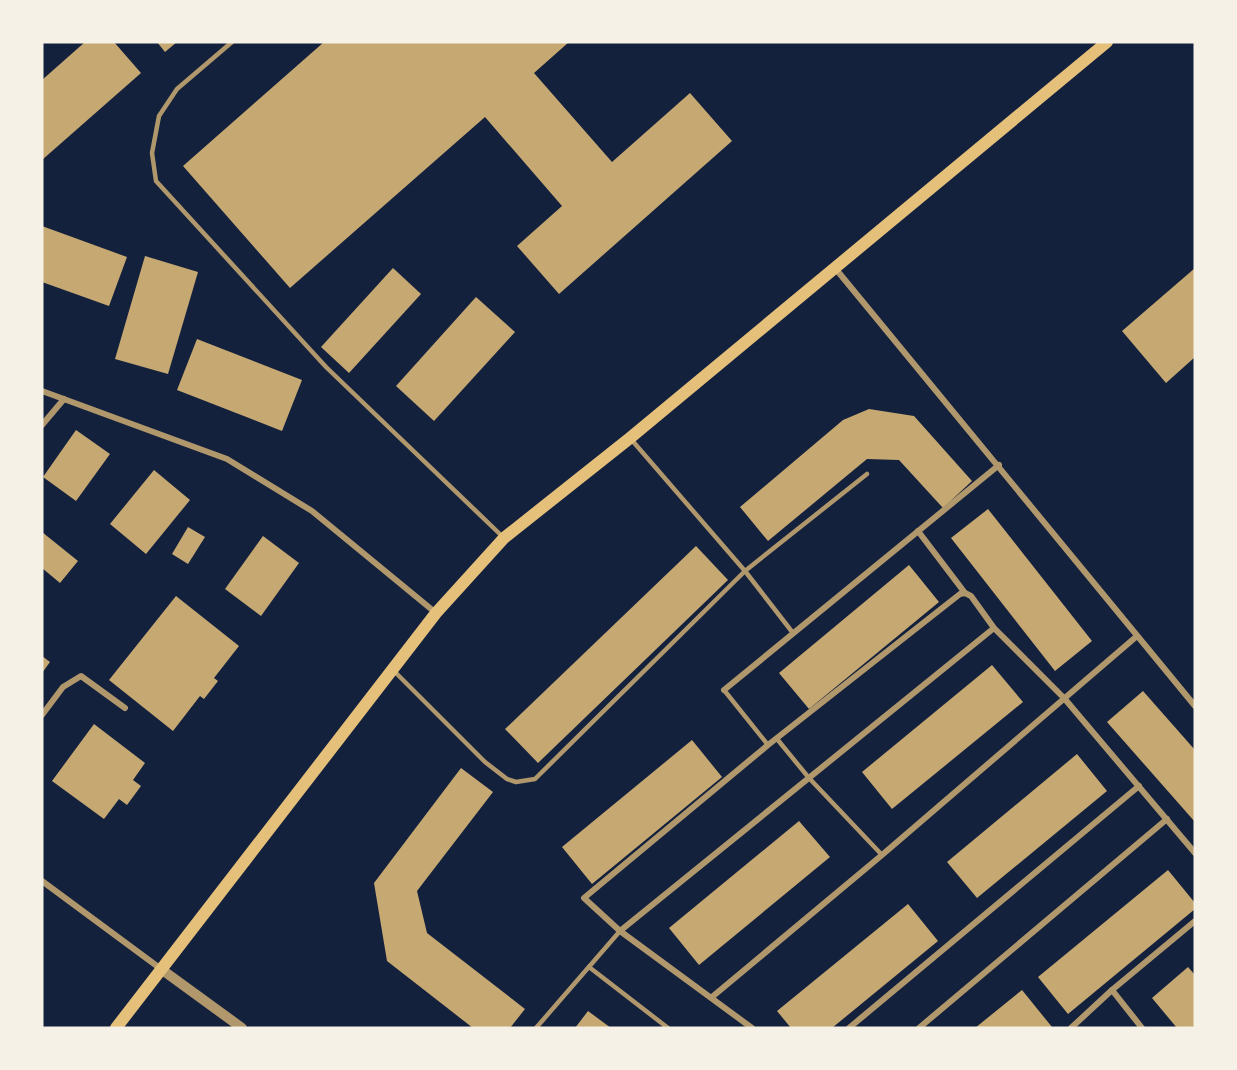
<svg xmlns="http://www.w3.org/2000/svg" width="1237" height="1070" font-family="'PT Sans Narrow',sans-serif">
	<rect width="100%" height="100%" fill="#14213d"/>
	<!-- building -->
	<g fill="#c6a872">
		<polygon points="85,42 114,42 141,73 42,160 42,80"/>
		<polygon points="157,42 177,42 165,52"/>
		<polygon points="324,42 569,42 534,73 612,162 690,93 732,141 559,294 517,246 562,206 485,117 290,288 183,166"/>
		<polygon points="42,226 127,257 109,306 42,282"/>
		<polygon points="145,256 198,272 168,374 115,359"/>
		<polygon points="393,268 421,294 349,373 321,347"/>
		<polygon points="1195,268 1195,357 1166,383 1122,331"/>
		<polygon points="476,297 515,332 434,421 396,386"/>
		<polygon points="197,339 302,380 282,431 177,390"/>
		<polygon points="869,409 914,416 972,481 943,508 899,460 867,459 768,541 740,507 843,420"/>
		<polygon points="76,430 110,454 76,501 43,477"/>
		<polygon points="154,470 190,500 146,554 110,524"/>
		<polygon points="988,509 1092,641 1055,671 951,538"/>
		<polygon points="188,527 205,537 188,564 172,554"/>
		<polygon points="42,532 78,561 60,583 42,568"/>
		<polygon points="263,536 299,563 261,616 225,589"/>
		<polygon points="696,546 728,580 538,763 505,729"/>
		<polygon points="909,565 939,602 809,709 779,673"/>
		<polygon points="176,596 239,646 214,678 218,681 204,699 200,696 173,731 109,680"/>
		<polygon points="42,656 50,662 42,673"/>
		<polygon points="992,665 1023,702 892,809 862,772"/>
		<polygon points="1143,691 1195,750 1195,822 1107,722"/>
		<polygon points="94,724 145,763 133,780 141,786 127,805 119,799 104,819 52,781"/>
		<polygon points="692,740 722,777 592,884 562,847"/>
		<polygon points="1077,754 1107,791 977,898 947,862"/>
		<polygon points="461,768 493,792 417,891 427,933 525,1009 510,1028 473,1028 387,961 374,883"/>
		<polygon points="799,821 830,857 699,965 669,928"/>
		<polygon points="1168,870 1195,903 1195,909 1068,1014 1038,977"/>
		<polygon points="908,904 938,941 832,1028 791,1028 777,1011"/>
		<polygon points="1188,967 1195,975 1195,1028 1177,1028 1152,998"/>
		<polygon points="1022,990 1052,1027 975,1028"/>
		<polygon points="588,1011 611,1028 575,1028"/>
	</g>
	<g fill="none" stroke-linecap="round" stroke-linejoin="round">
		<!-- service -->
		<g stroke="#b1986c" stroke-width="4.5">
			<polyline points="232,42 177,89 159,116 152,153 156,181 326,367 504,538"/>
			<polyline points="793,633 745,571 867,474"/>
			<polyline points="393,670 485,762 507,779 516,782 535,779 745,571 630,438"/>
			<polyline points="724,690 768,745"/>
			<polyline points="777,739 809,778 882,855"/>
			<polyline points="589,967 668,1028"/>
			<polyline points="536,1028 620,931"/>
		</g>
		<!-- minor -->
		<g stroke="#b1986c" stroke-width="6">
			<polyline points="835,268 1195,706"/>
			<polyline points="42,391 227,459 312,511 436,613"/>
			<polyline points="42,425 64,399"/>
			<polyline points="918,531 965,593"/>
			<polyline points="994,628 620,931 584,898 768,745 960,594 965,593 971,596 994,628 1064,698 1195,853"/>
			<polyline points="724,690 999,465"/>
			<polyline points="42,715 63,687 81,676 125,708"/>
			<polyline points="42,881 161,969"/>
			<polyline points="620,931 752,1028"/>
			<polyline points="1112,990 1142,1028"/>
			<polyline points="712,997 882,855 1137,636"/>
			<polyline points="849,1028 1139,786"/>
			<polyline points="919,1028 1167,819"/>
			<polyline points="1071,1028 1112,990 1195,921"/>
		</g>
		<!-- tertiary -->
		<polyline stroke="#b1986c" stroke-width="10" points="161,969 242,1028"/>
		<!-- secondary -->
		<polyline stroke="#e5c07b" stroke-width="12" points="116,1028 436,613 504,538 630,438 1107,42"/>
	</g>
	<!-- border -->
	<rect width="1237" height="1070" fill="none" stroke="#f6f1e7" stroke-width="87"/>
</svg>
